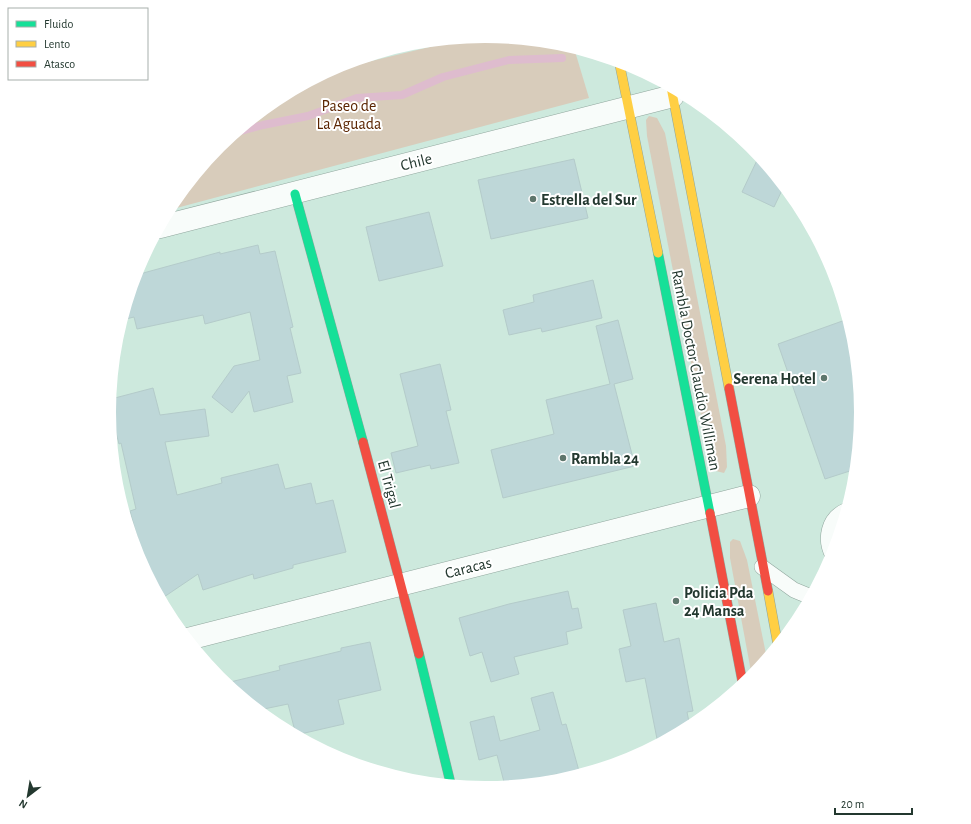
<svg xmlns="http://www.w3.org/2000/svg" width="971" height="824" font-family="'Alegreya Sans',sans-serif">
	<rect width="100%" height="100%" fill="#cde9dd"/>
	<!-- green -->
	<g fill="#d8ccbb">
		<polygon points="486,36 559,43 574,48 589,98 169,210 173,203 220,146 277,99 330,71 471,37"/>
		<polygon points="649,116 657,118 665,133 726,446 727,467 724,473 716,471 708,452 647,136 646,120"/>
		<polygon points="733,539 740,541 747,560 767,659 752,677 730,558 730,542"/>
	</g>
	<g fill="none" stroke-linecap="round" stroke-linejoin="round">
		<!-- stream -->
		<polyline stroke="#debcce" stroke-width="8" points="237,132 263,125 308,116 357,98 402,95 443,77 509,60 562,58"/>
	</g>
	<!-- building -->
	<g fill="#bed7d8" stroke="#b4cbca">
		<polygon points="759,156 784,186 774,207 742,192"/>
		<polygon points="574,159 588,218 491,239 478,180"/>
		<polygon points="429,212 443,266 379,281 366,227"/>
		<polygon points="258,245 260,254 275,251 293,327 290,328 301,373 287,376 293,402 254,412 249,391 232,413 212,397 234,366 260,360 250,312 205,324 203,315 137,329 134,317 122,320 136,275 220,252 220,254"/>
		<polygon points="593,280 602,318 542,332 541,328 509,335 503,310 534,302 533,295"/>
		<polygon points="848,319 854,339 862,412 856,469 825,479 778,344"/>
		<polygon points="618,320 633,379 614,384 635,466 503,498 491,450 554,434 546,400 610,384 596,326"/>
		<polygon points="440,364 451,410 446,411 459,463 431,469 430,465 396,473 391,453 418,446 400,374"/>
		<polygon points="153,388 160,415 205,409 209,436 165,442 177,495 222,483 221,478 278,464 285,489 311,483 316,504 333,500 346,552 293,565 293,568 254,579 253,574 203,590 198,574 161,599 146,571 130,511 136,509 121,443 119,444 110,410 111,399"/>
		<polygon points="568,591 572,609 578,608 582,628 566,632 568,644 514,657 519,674 491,682 482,652 470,656 459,618 509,604"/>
		<polygon points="656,603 664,642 679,638 693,711 687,712 690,727 658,744 645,678 626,682 619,649 631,646 623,610"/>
		<polygon points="370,642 381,690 338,700 344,724 296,735 288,704 259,710 226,683 280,670 279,666 341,651 341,648"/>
		<polygon points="553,692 562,725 566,724 579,771 557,777 557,774 505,786 497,755 479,760 470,722 494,716 500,741 540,730 531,698"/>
	</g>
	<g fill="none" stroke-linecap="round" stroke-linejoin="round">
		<defs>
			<g id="lane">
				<path d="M 833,556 C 824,539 828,518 847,510"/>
				<polyline points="762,567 794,590 811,597"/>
			</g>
			<g id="street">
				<polyline points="160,227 673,96"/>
				<polyline points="188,639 749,496"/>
			</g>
			<g id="fast">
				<polyline points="295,194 363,442"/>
				<polyline points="658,253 710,513"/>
				<polyline points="419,654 451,785"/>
			</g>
			<g id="slow">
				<polyline points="619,61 658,253"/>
				<polyline points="671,87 729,388"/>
				<polyline points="768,591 778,646"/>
			</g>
			<g id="jam">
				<polyline points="729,388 768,591"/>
				<polyline points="363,442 419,654"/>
				<polyline points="710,513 743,685"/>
			</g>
		</defs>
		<!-- lane casing -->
		<use href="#lane" stroke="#90a69d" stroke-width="16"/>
		<!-- street casing -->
		<use href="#street" stroke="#90a69d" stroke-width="23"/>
		<!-- fast casing -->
		<use href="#fast" stroke="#90a69d" stroke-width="10"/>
		<!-- slow casing -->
		<use href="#slow" stroke="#90a69d" stroke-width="10"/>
		<!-- jam casing -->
		<use href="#jam" stroke="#90a69d" stroke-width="10"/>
		<!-- path -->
		<polyline stroke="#cdd5d2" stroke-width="2.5" stroke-dasharray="3 2" stroke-linecap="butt" points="384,52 416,43"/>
		<!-- lane -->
		<use href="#lane" stroke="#f8fcfa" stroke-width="15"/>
		<!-- street -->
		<use href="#street" stroke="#f8fcfa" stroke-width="22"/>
		<!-- fast -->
		<use href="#fast" stroke="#16e098" stroke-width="9"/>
		<!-- slow -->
		<use href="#slow" stroke="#ffcf43" stroke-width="9"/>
		<!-- jam -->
		<use href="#jam" stroke="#f24e42" stroke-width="9"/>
	</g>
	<!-- markers -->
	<g fill="#5e766c" stroke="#fff" stroke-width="1.5">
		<circle cx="533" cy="199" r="4"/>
		<circle cx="824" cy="378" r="4"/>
		<circle cx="563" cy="458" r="4"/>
		<circle cx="676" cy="601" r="4"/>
	</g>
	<g text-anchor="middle" stroke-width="4" stroke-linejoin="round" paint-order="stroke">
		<!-- park labels -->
		<g font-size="16" fill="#5b2502" stroke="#fff">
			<text x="349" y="111">Paseo de<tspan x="349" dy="18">La Aguada</tspan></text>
		</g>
		<!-- street labels -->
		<g font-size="16" fill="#23382f" stroke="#fff">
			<text transform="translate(416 161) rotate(-14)" y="6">Chile</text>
			<text transform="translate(697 370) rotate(79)" y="6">Rambla Doctor Claudio Williman</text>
			<text transform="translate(390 484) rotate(75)" y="6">El Trigal</text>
			<text transform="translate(468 567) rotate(-14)" y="6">Caracas</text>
		</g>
		<!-- poi labels -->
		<g font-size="16" font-weight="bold" fill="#23382f" stroke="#fff" text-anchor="start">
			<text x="541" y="205">Estrella del Sur</text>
			<text x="816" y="384" text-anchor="end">Serena Hotel</text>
			<text x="571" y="464">Rambla 24</text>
			<text x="684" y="598">Policia Pda<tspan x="684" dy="18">24 Mansa</tspan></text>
		</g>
	</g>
	<!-- crop -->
	<path d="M0 0H971V824H0ZM116 412a369 369 0 1 1 738 0a369 369 0 1 1-738 0Z" fill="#fff" fill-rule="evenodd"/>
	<!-- legend -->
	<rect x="8" y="8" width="140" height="72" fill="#ffffff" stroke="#a7afac"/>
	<rect x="16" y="21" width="20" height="6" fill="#16e098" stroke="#a7afac"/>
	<text x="44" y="28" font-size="12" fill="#23382f">Fluido</text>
	<rect x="16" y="41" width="20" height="6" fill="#ffcf43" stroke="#a7afac"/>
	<text x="44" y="48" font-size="12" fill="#23382f">Lento</text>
	<rect x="16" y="61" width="20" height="6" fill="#f24e42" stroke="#a7afac"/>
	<text x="44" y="68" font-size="12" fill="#23382f">Atasco</text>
	<!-- north arrow -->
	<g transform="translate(28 796) rotate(211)" stroke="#ffffff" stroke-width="3" paint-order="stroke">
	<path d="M0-3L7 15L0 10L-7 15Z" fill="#23382f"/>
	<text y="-6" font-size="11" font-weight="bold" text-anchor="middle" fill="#23382f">N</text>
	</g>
	<!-- scale -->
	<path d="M835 808v6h77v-6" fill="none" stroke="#23382f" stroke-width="2"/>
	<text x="841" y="808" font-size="12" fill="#23382f" stroke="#ffffff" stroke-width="3" paint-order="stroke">20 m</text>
</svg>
